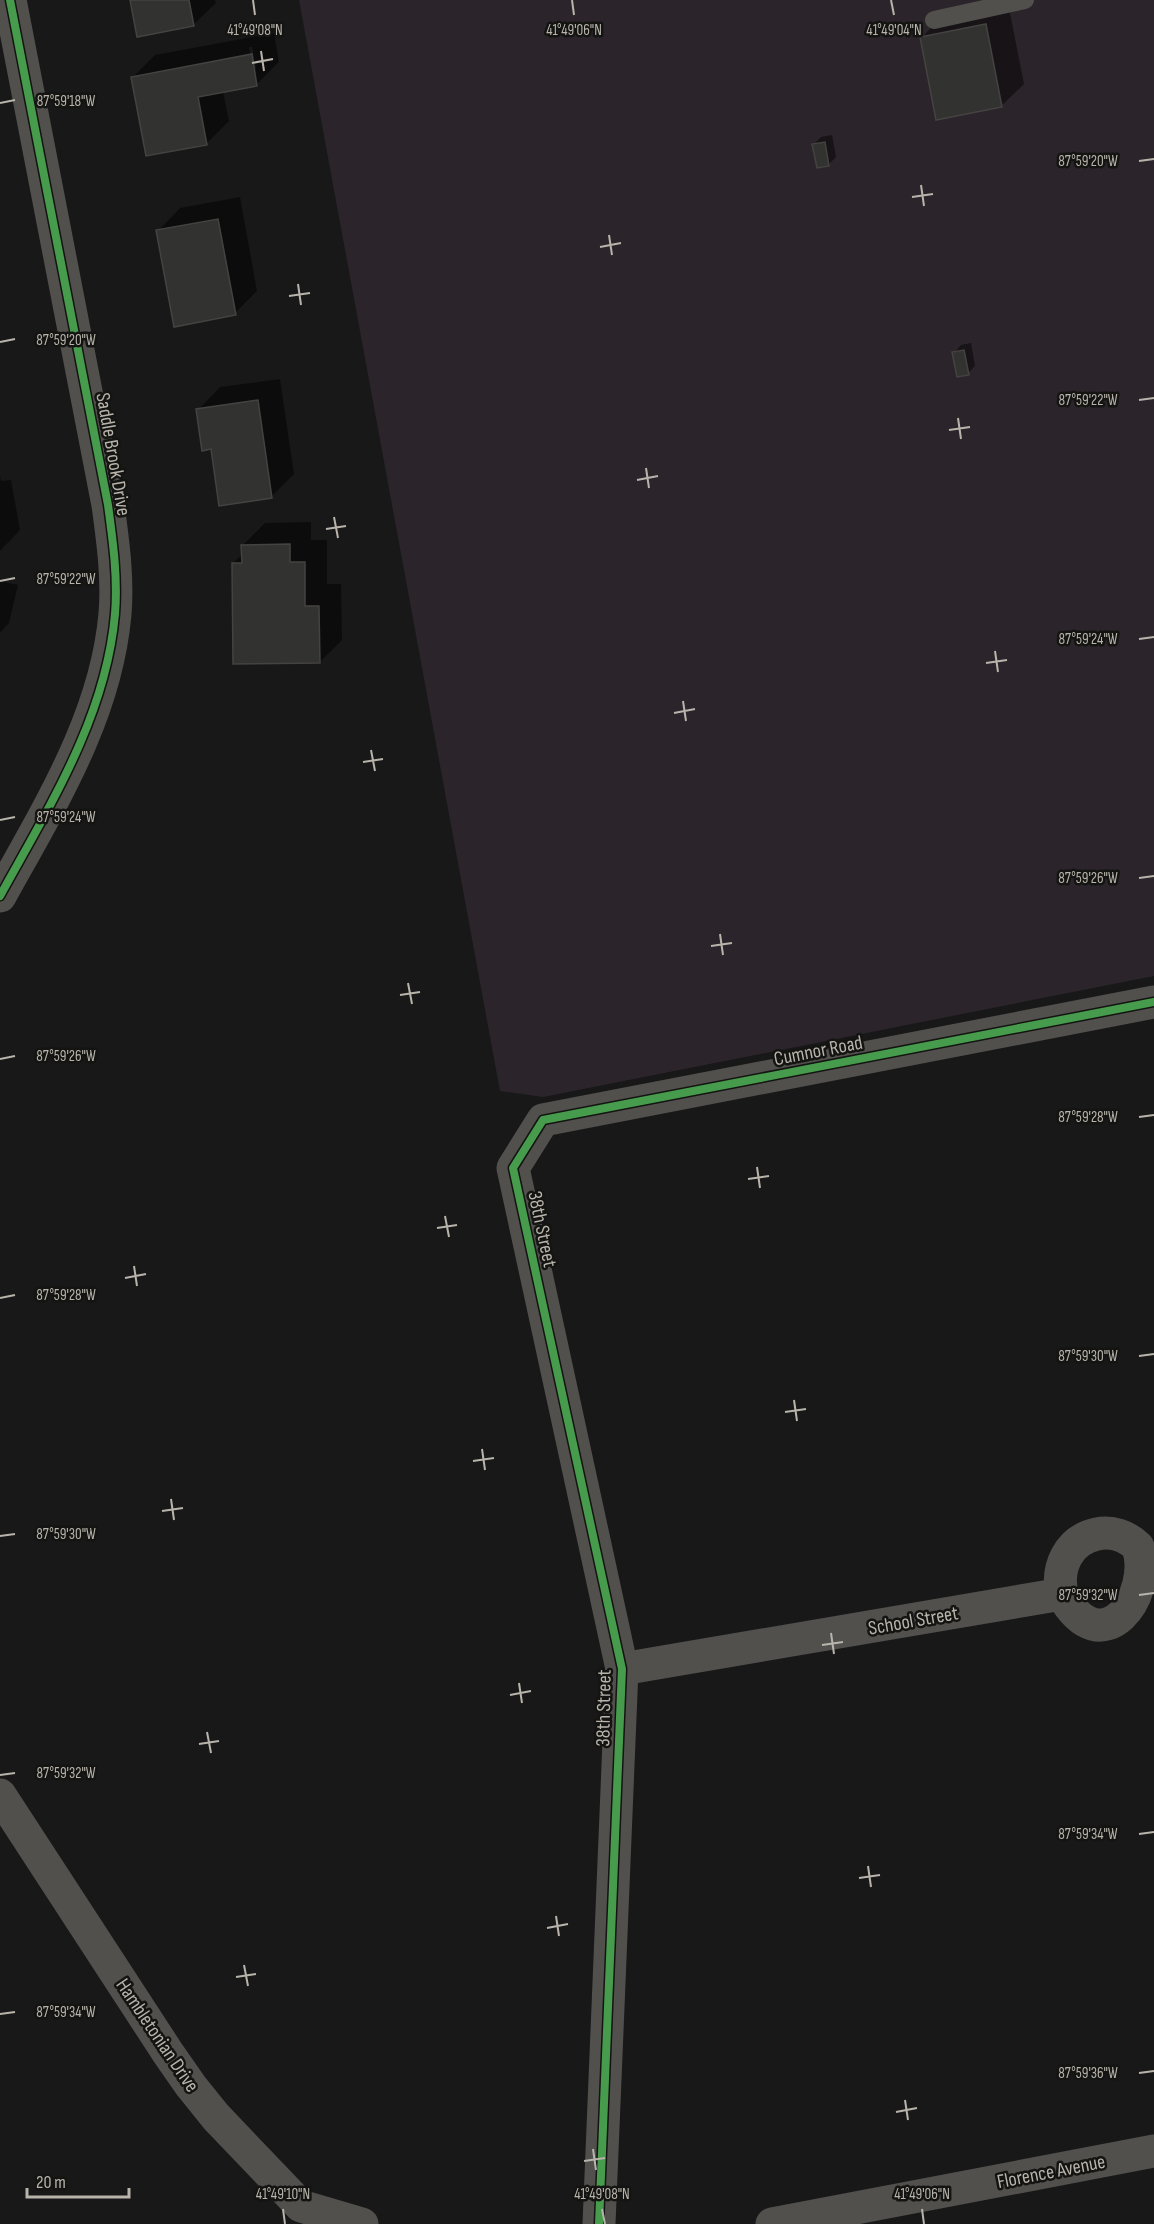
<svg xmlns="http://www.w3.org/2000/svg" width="1154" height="2224" font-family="'Sofia Sans Condensed',sans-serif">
	<rect width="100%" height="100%" fill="#181818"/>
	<!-- green -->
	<polygon fill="#2b242a" points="299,0 1154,0 1154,976 543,1097 500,1091"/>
	<!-- shadow -->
	<g fill="#0007" fill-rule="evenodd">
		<polygon points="131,0 215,0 216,3 193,25"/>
		<polygon points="1008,3 1024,84 1001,106 922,37 944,15"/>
		<path d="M 274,33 L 279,62 L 257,84 L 223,91 L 229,121 L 206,144 L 133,77 L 155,55 ZM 249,47 L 252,47 L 256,69 L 253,69 Z"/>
		<polygon points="832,135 836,157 828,165 814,144 821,137"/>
		<polygon points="240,197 257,291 235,313 158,231 180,208"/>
		<polygon points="971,343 975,366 968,373 954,353 961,345"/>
		<polygon points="280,379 294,474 271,497 212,448 198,410 220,387"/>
		<polygon points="0,475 1,481 11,480 20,530 0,551"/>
		<polygon points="311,522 311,540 327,540 327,584 341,584 342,640 320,662 233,563 243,554 243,545 265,523"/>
		<polygon points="0,581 18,585 9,623 0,633"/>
	</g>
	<!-- building -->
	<g fill="#323231" stroke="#444341" stroke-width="1.5">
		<polygon points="130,0 189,0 194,26 137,37"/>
		<polygon points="986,24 1002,107 936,120 920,37"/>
		<polygon points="252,54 257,86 198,97 207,145 146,156 131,77"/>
		<polygon points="825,142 829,166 817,168 812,144"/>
		<polygon points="218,219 236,315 174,327 156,230"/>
		<polygon points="964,350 969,375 957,377 952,352"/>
		<polygon points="258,400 272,498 219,506 211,449 202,451 196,409"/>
		<polygon points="290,544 290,562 305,562 305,606 319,606 320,663 233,664 232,563 242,563 241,545"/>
	</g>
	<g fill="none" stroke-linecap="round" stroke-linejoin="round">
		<!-- service -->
		<polyline stroke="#51504d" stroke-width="18" points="934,20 1025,0"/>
		<!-- minor -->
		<g stroke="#51504d" stroke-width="33">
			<path d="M 0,896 C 49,807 106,717 115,614 C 118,578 113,542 108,505 L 10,0"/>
			<path d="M 622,1669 L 1062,1594 C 1102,1667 1154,1595 1138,1547 C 1127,1536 1112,1531 1097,1534 C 1068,1540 1056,1568 1062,1594"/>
			<polyline points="0,1795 168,2053 191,2086 216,2117 301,2206 362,2224"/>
			<polyline points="599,2224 622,1669 513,1168 543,1120 1154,1002"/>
			<polyline points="772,2224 1154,2151"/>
		</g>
		<defs>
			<g id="cycleway">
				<path d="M 0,896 C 49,807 106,717 115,614 C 118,578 113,542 108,505 L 10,0"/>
				<polyline points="599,2224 622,1669 513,1168 543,1120 1154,1002"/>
			</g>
		</defs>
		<!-- cycleway casing -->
		<use href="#cycleway" stroke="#141412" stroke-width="11"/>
		<!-- cycleway -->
		<use href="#cycleway" stroke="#469c4c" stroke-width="8"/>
	</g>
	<!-- ticks -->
	<path fill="none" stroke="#b8b4ab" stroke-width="2" d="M 253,0 L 255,15M 572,0 L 574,15M 891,0 L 894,15M 261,51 L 264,71M 252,63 L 273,59M 0,103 L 15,100M 1139,161 L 1154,159M 921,185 L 924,206M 912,197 L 933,194M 609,235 L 612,255M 600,247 L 621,243M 298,284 L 301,305M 289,296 L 310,293M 0,342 L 15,339M 1139,400 L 1154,398M 958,418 L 961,439M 949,430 L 970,427M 646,468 L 649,488M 637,480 L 658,476M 334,517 L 338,538M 326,529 L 346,526M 0,581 L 15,578M 1139,639 L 1154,637M 995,651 L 998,672M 986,663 L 1007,660M 683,701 L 686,721M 674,713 L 695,709M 371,750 L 375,771M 363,762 L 383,759M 0,820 L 15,817M 1139,878 L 1154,876M 720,934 L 723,955M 711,946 L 732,943M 408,983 L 412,1004M 400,995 L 420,992M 0,1059 L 15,1056M 1139,1117 L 1154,1115M 757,1167 L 760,1188M 748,1179 L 769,1176M 445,1216 L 449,1237M 437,1228 L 457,1225M 134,1266 L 137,1286M 125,1278 L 146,1274M 0,1298 L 15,1295M 1139,1356 L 1154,1354M 794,1400 L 797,1421M 785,1412 L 806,1409M 482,1449 L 485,1470M 473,1461 L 494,1458M 171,1499 L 174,1520M 162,1511 L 183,1508M 0,1536 L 15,1534M 1139,1595 L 1154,1593M 831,1633 L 834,1654M 822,1645 L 843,1642M 519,1683 L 522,1703M 510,1695 L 531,1691M 207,1732 L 211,1753M 199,1744 L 219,1741M 0,1775 L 15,1773M 1139,1834 L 1154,1832M 868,1866 L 871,1887M 859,1878 L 880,1875M 556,1916 L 559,1936M 547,1928 L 568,1924M 244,1965 L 248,1986M 236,1977 L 256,1974M 0,2014 L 15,2012M 1139,2073 L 1154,2071M 905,2100 L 908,2120M 896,2112 L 917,2108M 593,2149 L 596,2170M 584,2161 L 605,2158M 283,2209 L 285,2224M 602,2209 L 605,2224M 922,2209 L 924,2224"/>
	<g text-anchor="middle" stroke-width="5" stroke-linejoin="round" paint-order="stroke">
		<!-- street labels -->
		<g font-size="20" fill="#b8b4ab" stroke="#141412">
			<text transform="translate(114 454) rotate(80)" y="7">Saddle Brook Drive</text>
			<text transform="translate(818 1050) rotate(-11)" y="7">Cumnor Road</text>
			<text transform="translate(543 1229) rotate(78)" y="7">38th Street</text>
			<text transform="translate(913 1620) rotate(-10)" y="7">School Street</text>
			<text transform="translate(603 1708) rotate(-89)" y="7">38th Street</text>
			<text transform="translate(158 2035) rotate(56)" y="7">Hambletonian Drive</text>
			<text transform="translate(1051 2171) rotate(-11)" y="7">Florence Avenue</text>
		</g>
	</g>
	<g font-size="15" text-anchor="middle" fill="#b8b4ab" stroke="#141412" stroke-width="5" stroke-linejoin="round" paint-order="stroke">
		<text x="255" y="35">41°49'08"N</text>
		<text x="574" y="35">41°49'06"N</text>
		<text x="894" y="35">41°49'04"N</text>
		<text x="66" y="106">87°59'18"W</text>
		<text x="1088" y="166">87°59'20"W</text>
		<text x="66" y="345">87°59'20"W</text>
		<text x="1088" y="405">87°59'22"W</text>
		<text x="66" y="584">87°59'22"W</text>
		<text x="1088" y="644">87°59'24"W</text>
		<text x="66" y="822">87°59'24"W</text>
		<text x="1088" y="883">87°59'26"W</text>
		<text x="66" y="1061">87°59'26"W</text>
		<text x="1088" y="1122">87°59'28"W</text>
		<text x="66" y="1300">87°59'28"W</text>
		<text x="1088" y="1361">87°59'30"W</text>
		<text x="66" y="1539">87°59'30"W</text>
		<text x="1088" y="1600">87°59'32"W</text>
		<text x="66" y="1778">87°59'32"W</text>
		<text x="1088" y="1839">87°59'34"W</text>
		<text x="66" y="2017">87°59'34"W</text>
		<text x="1088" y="2078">87°59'36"W</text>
		<text x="283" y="2199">41°49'10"N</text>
		<text x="602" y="2199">41°49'08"N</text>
		<text x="922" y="2199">41°49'06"N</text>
	</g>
	<!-- scale -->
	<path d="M27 2188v9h102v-9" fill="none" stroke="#b8b4ab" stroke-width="3"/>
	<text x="36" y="2188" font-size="18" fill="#b8b4ab" stroke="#141412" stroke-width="4.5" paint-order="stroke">20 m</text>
</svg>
